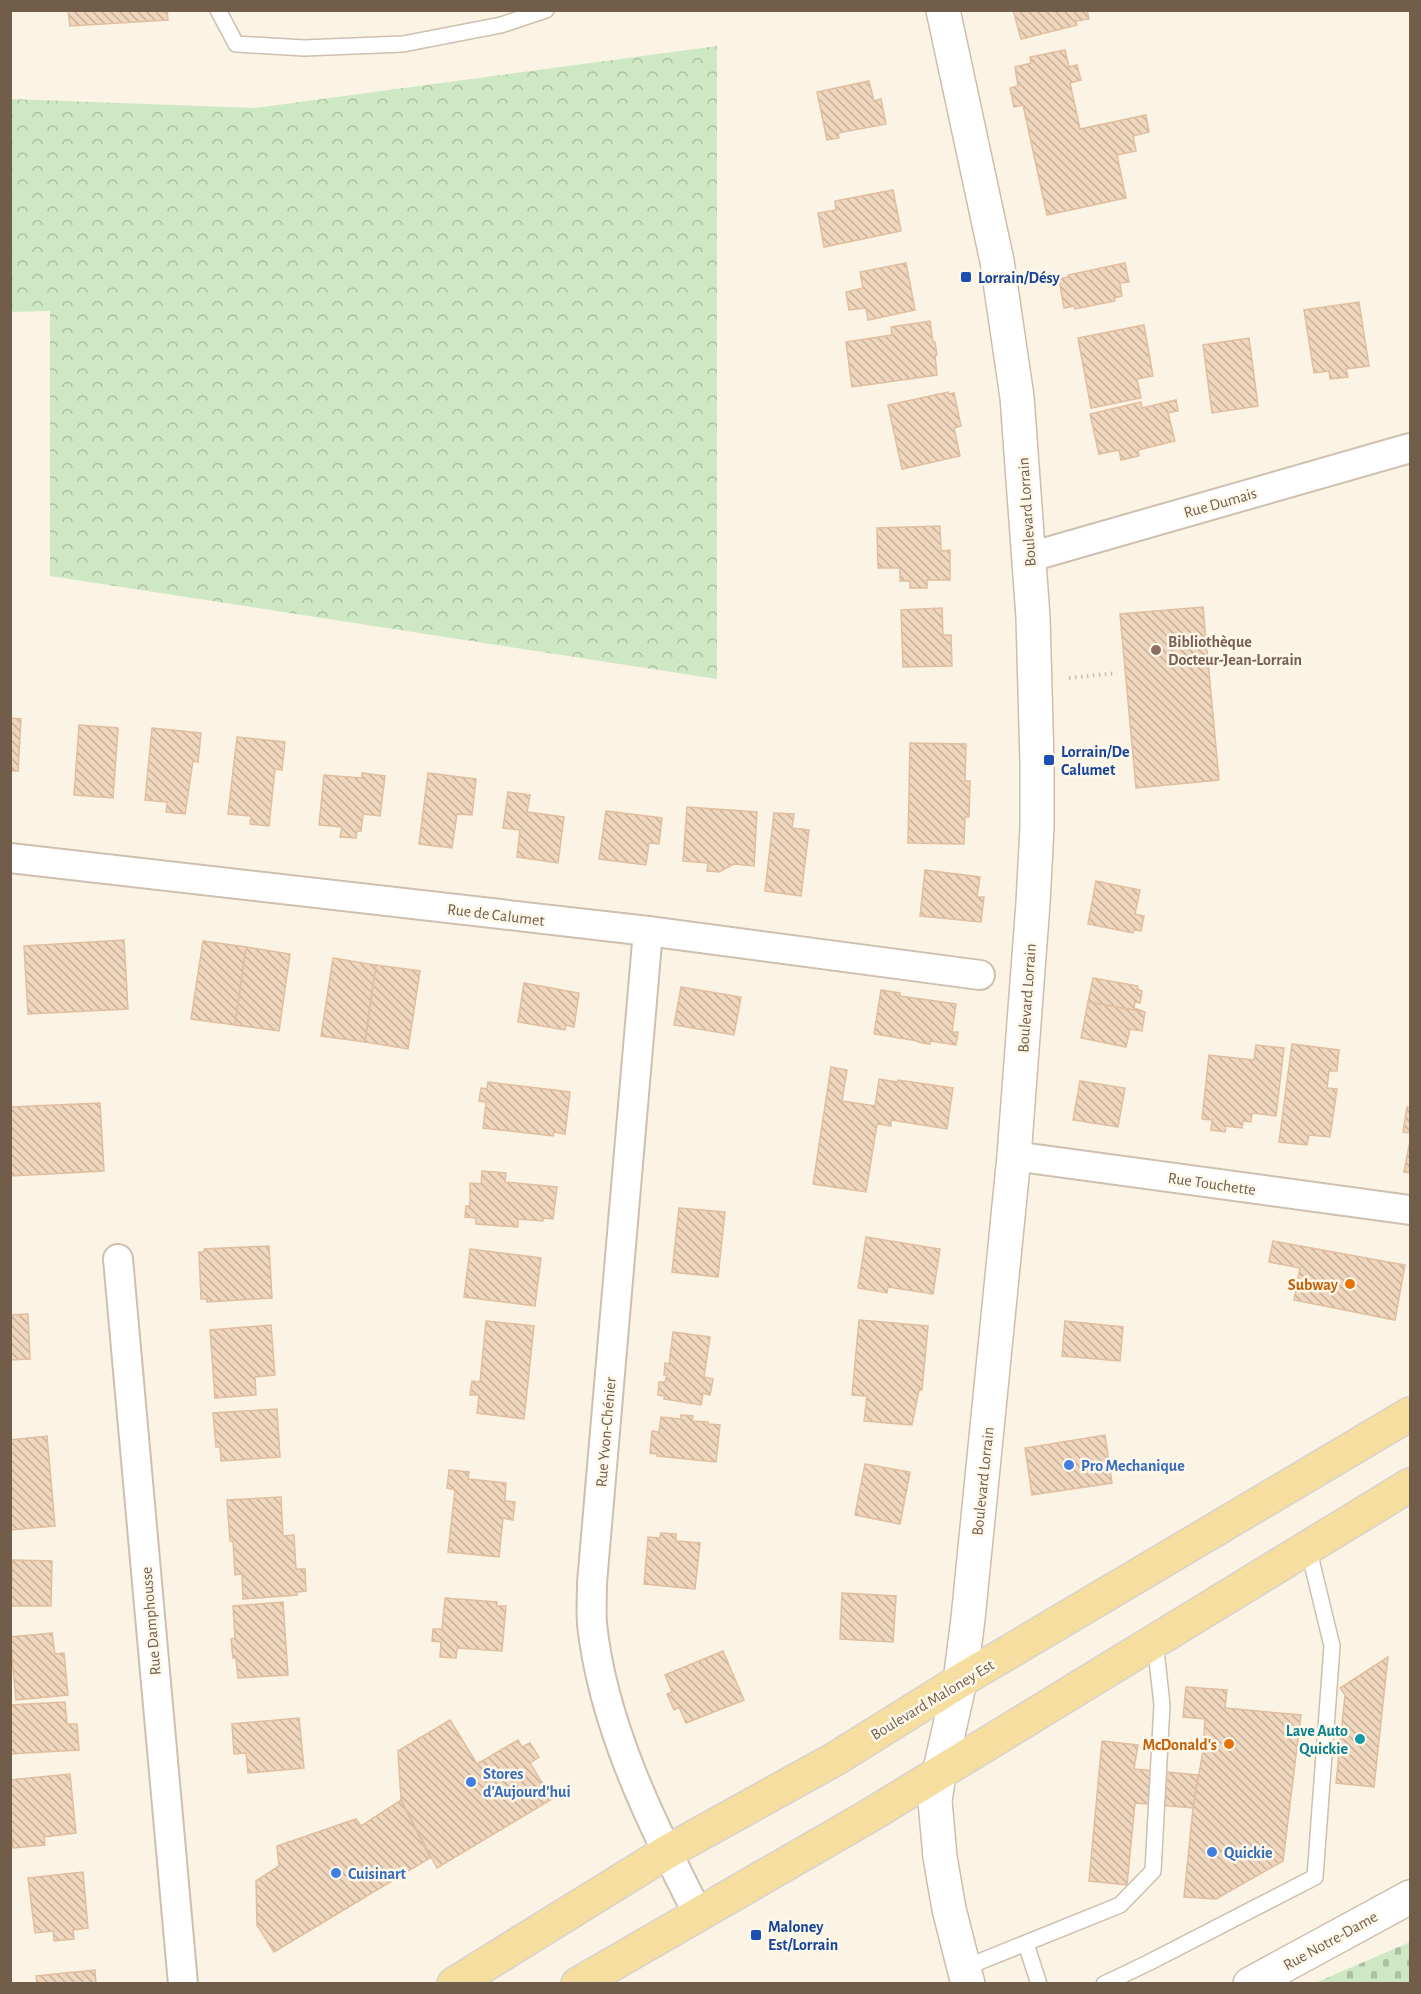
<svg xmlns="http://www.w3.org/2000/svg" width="1421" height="1994" font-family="'Alegreya Sans',sans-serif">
	<defs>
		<pattern id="forest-crowns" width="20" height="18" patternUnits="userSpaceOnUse" patternTransform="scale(1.5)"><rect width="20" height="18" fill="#cfe8c4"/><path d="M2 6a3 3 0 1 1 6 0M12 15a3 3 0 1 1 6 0" fill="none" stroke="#acbfa1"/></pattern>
		<pattern id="cemetery-stones" width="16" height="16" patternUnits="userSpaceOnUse" patternTransform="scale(1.5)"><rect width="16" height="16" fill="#cfe8c4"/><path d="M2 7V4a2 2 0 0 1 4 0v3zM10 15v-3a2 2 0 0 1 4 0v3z" fill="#acbfa1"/></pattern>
		<pattern id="building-back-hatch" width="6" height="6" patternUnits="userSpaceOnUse" patternTransform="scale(1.5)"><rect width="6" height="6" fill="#efd6bd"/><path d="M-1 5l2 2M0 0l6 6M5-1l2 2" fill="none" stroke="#c6b19c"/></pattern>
	</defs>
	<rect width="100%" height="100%" fill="#fbf4e5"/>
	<!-- forest -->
	<polygon fill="url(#forest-crowns)" points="717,46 717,679 50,576 50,311 11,312 11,99 255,108"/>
	<!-- cemetery -->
	<polygon fill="url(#cemetery-stones)" points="1410,1942 1410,1983 1315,1983"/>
	<!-- building -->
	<g fill="url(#building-back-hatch)" stroke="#e1be9f" stroke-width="1.5">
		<polygon points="68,10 167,10 168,20 70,26"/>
		<polygon points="1013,10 1087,10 1089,19 1076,21 1077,25 1021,39"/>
		<polygon points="1065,50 1069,67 1077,65 1081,80 1070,83 1080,129 1146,115 1149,132 1133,136 1136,151 1117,155 1126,198 1047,215 1023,105 1014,107 1010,88 1018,86 1015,67 1031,63 1030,57"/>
		<polygon points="869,81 874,101 881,99 886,124 838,133 839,138 827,140 817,92"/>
		<polygon points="893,190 901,231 824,247 818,213 836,210 835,201"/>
		<polygon points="906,263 915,310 868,320 866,308 849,310 846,292 863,288 860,272"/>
		<polygon points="1125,263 1129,282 1120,283 1122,296 1114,298 1115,301 1075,309 1074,306 1064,308 1059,279 1068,277 1068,275"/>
		<polygon points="1359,302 1369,366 1346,369 1348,377 1330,379 1329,371 1314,373 1304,310"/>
		<polygon points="930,321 933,342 935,342 937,355 935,355 937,375 852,387 846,342 892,335 891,327"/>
		<polygon points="1144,325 1153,376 1137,379 1141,398 1091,408 1078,338"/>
		<polygon points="1249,338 1258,406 1212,413 1203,345"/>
		<polygon points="948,392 949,394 954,393 961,426 954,428 960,456 902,469 888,405"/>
		<polygon points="1176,400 1178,411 1168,413 1175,441 1138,450 1139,456 1121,460 1119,450 1099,454 1090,414 1141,402 1142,408"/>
		<polygon points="940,526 941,551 950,550 950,580 927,580 927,588 910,588 910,581 900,581 900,568 878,568 877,528"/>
		<polygon points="1203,607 1219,780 1136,788 1120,614"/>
		<polygon points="942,608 943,635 951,635 952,666 903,667 901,610"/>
		<polygon points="10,718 21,719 18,771 10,771"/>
		<polygon points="79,725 118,728 113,798 74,795"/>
		<polygon points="152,728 201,733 198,762 193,761 185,814 166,812 167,802 145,800"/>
		<polygon points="237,737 285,742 282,770 275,769 269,826 250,824 251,816 228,814"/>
		<polygon points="910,743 966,744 965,781 970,781 969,817 965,817 964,844 908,843"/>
		<polygon points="362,773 385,776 380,816 363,814 361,831 357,831 356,838 340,837 342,827 319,825 324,775 362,778"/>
		<polygon points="428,773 476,779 472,815 457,814 452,848 419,844"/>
		<polygon points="508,792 530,795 527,812 564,817 558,863 517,857 520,830 503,828"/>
		<polygon points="687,807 757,812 754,866 734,864 719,872 707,871 708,863 683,861"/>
		<polygon points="606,811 662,818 659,844 649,843 646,865 599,859"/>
		<polygon points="774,813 794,814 792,828 809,830 801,896 765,891"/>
		<polygon points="925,870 980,877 977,897 984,897 981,922 920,916"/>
		<polygon points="1096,881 1140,890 1135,914 1144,916 1141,931 1134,930 1133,933 1088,924"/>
		<polygon points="124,940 128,1009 28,1014 24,946"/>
		<polygon points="203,941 246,947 235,1025 191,1019"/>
		<polygon points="246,947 290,954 279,1031 235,1025"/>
		<polygon points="333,958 376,965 365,1042 321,1036"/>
		<polygon points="376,965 420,971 408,1049 365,1042"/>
		<polygon points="1093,978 1138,986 1137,989 1142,991 1140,1003 1135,1002 1134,1008 1145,1012 1088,1002"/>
		<polygon points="524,983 579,993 574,1027 566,1025 565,1030 518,1022"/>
		<polygon points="681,987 741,997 734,1035 674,1025"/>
		<polygon points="881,990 900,993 900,996 956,1004 952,1032 958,1032 956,1045 930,1041 930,1044 918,1042 918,1041 874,1034"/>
		<polygon points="1088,1002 1145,1012 1142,1031 1130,1029 1126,1047 1081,1038"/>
		<polygon points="1292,1044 1339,1050 1337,1071 1329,1071 1327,1088 1337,1089 1330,1137 1309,1135 1307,1145 1279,1142"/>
		<polygon points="1256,1045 1284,1048 1276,1116 1252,1113 1251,1122 1243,1121 1242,1128 1226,1126 1225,1132 1211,1130 1212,1120 1202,1119 1209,1055 1254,1060"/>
		<polygon points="831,1067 847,1070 842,1101 875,1106 879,1079 898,1082 898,1080 953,1088 947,1129 891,1120 891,1126 877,1124 866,1192 813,1184"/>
		<polygon points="1080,1081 1125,1088 1118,1127 1073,1120"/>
		<polygon points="488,1082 570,1092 565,1134 554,1132 553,1136 483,1128 486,1102 479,1101 481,1088 487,1089"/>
		<polygon points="100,1103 104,1171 10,1176 10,1107"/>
		<polygon points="1407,1107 1410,1108 1410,1133 1403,1132"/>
		<polygon points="1410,1141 1410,1173 1404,1172"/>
		<polygon points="482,1171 506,1173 505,1182 557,1187 553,1219 543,1218 543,1221 518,1219 518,1227 476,1224 476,1218 465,1217 466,1206 470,1206 470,1183 481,1184"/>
		<polygon points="679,1208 725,1212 718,1277 672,1272"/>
		<polygon points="866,1237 940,1249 933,1294 888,1287 887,1293 858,1288"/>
		<polygon points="1273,1241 1405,1265 1395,1320 1294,1300 1300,1268 1269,1262"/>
		<polygon points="269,1246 272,1298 207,1302 207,1299 201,1299 199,1252 204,1252 204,1249"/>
		<polygon points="470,1249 541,1258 535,1306 464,1297"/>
		<polygon points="28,1314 30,1359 10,1360 10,1315"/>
		<polygon points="859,1320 928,1326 922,1390 919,1390 912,1425 864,1421 867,1396 852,1395"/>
		<polygon points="486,1321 534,1326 524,1419 477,1413 479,1395 470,1395 472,1381 480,1382"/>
		<polygon points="1065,1321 1123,1327 1120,1361 1062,1356"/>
		<polygon points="271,1325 275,1375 255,1377 256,1395 215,1398 210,1330"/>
		<polygon points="673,1332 710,1337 704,1377 713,1379 710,1395 703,1393 701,1405 664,1399 665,1396 658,1395 659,1382 665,1382 667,1375 664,1375 665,1363 669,1364"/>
		<polygon points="277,1409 280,1457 221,1461 220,1447 216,1447 213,1413"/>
		<polygon points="681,1415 693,1416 692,1421 708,1422 708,1424 720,1425 716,1462 657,1456 657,1454 650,1453 652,1431 659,1432 661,1417 681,1419"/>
		<polygon points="1105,1435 1112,1483 1032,1495 1025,1448"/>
		<polygon points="47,1436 55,1526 10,1530 10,1440"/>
		<polygon points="865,1464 910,1472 900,1524 855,1515"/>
		<polygon points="449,1470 469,1472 468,1479 506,1483 505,1501 515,1502 513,1520 503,1518 499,1557 448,1552 455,1490 447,1488"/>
		<polygon points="281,1497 283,1536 294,1535 296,1569 305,1569 306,1591 297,1592 297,1595 243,1599 242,1574 235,1575 233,1541 230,1541 227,1500"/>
		<polygon points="661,1533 676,1534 676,1541 700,1543 695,1589 644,1584 648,1537 660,1538"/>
		<polygon points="12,1560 52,1561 51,1606 11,1606"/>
		<polygon points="842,1593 896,1596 893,1642 840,1639"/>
		<polygon points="445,1598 497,1602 497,1606 506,1606 502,1651 457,1648 456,1658 440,1657 441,1642 432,1641 433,1629 442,1629"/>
		<polygon points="283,1602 288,1675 238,1678 236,1658 233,1658 231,1639 235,1638 233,1606"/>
		<polygon points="52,1633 55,1654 64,1653 68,1695 16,1700 10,1637"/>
		<polygon points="723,1651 744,1700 686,1723 679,1707 674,1710 667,1694 672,1692 665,1675"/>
		<polygon points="1388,1657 1374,1787 1336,1783 1345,1695 1340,1688"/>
		<polygon points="1186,1687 1227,1690 1225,1708 1301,1715 1283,1861 1216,1899 1184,1897 1193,1808 1203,1751 1205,1719 1183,1717"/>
		<polygon points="65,1702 67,1724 77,1724 79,1750 10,1754 10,1705"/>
		<polygon points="299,1718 304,1768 248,1773 246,1753 234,1754 232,1724"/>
		<polygon points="450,1720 477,1764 518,1740 522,1747 530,1743 539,1757 530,1763 552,1799 437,1868 401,1800 398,1751"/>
		<polygon points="1102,1741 1138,1745 1134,1769 1198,1775 1193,1808 1135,1803 1127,1885 1089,1881"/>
		<polygon points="70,1774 76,1833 44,1837 45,1845 13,1848 10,1827 10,1780"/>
		<polygon points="401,1800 430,1858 274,1952 257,1925 256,1881 279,1866 277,1846 356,1819 361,1826"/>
		<polygon points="83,1872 88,1928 73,1930 74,1939 54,1941 53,1931 35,1933 28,1878"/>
		<polygon points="95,1970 96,1984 37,1984 36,1976"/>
	</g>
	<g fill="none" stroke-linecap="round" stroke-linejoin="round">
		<defs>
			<g id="lane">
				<polyline points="218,10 236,44 304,48 403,44 501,25 546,10"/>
				<polyline points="1026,1944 1039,1984"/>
				<polyline points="964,1968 1120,1905 1153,1871 1162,1705 1155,1641"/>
				<polyline points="1104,1984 1148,1963 1315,1877 1332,1646 1308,1547"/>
			</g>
			<g id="street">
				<polyline points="1030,557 1410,448"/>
				<polyline points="10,858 648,931 980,975"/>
				<path d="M 648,931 L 592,1583 C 592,1596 591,1610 592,1624 C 603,1727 652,1823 698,1914"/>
				<polyline points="1014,1156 1410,1210"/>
				<polyline points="118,1259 183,1984"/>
			</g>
			<g id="secondary">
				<polyline points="943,10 997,261 1017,397 1033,617 1037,763 1037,827 1033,903 1014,1156 968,1619 960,1681 939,1774 935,1801 940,1857 949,1909 968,1984"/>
				<polyline points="1250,1984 1410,1897"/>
			</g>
			<g id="primary">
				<polyline points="454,1984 667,1852 835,1759 960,1681 1410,1414"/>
				<polyline points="578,1984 869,1816 1410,1485"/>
			</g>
		</defs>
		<!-- lane casing -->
		<use href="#lane" stroke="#cebfae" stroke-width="18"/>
		<!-- street casing -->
		<use href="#street" stroke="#cebfae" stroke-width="32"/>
		<!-- secondary casing -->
		<use href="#secondary" stroke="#cfbda9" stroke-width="36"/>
		<!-- primary casing -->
		<use href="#primary" stroke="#d8d2cd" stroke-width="36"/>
		<!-- path -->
		<polyline stroke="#d4b9a1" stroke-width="4" stroke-dasharray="1.5 4.5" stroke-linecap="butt" points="1069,678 1117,673"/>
		<!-- lane -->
		<use href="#lane" stroke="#fff" stroke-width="15"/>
		<!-- street -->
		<use href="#street" stroke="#fff" stroke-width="28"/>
		<!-- secondary -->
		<use href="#secondary" stroke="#fff" stroke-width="33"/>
		<!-- primary -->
		<use href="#primary" stroke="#f6dea0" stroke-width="33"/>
	</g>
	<!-- markers -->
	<g fill="#1a4fb4" stroke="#fef8ea" stroke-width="2">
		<rect x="960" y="271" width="12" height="12" rx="3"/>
		<rect x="1043" y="754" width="12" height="12" rx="3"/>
		<rect x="750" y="1929" width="12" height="12" rx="3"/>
	</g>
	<circle fill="#8d6e63" stroke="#fef8ea" stroke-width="2" cx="1156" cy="650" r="6"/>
	<g fill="#e8710a" stroke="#fef8ea" stroke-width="2">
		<circle cx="1350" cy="1284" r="6"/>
		<circle cx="1229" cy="1744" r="6"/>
	</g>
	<g fill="#3f7fe0" stroke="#fef8ea" stroke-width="2">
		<circle cx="1069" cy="1465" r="6"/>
		<circle cx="471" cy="1782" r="6"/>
		<circle cx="1212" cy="1852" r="6"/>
		<circle cx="336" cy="1873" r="6"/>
	</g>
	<circle fill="#0f9aa8" stroke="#fef8ea" stroke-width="2" cx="1360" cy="1739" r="6"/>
	<g text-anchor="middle" stroke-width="5" stroke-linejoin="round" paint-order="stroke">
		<!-- transit labels -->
		<g font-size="16" font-weight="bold" fill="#164399" stroke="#fef8ea" text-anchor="start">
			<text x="978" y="283">Lorrain/Désy</text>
			<text x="1061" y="757">Lorrain/De<tspan x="1061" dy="18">Calumet</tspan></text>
			<text x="768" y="1932">Maloney<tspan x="768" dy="18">Est/Lorrain</tspan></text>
		</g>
		<!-- street labels -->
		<g font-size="16" fill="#725d4b" stroke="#fef8ea">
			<text transform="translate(1220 502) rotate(-16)" y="6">Rue Dumais</text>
			<text transform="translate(1026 512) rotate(-94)" y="6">Boulevard Lorrain</text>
			<text transform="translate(496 914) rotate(7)" y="6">Rue de Calumet</text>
			<text transform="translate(1026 998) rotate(-86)" y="6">Boulevard Lorrain</text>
			<text transform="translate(1212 1183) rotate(8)" y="6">Rue Touchette</text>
			<text transform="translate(605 1432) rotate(-85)" y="6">Rue Yvon-Chénier</text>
			<text transform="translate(982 1481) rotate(-84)" y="6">Boulevard Lorrain</text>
			<text transform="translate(150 1621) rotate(-95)" y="6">Rue Damphousse</text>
			<text transform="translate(932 1699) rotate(-31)" y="6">Boulevard Maloney Est</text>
			<text transform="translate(1330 1940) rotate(-29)" y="6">Rue Notre-Dame</text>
		</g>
		<!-- education labels -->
		<g font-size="16" font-weight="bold" fill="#785e54" stroke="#fef8ea" text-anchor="start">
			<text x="1168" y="647">Bibliothèque<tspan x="1168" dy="18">Docteur-Jean-Lorrain</tspan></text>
		</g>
		<!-- food labels -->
		<g font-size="16" font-weight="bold" fill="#c56008" stroke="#fef8ea" text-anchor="end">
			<text x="1338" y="1290">Subway</text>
			<text x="1217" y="1750">McDonald's</text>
		</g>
		<!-- shop labels -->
		<g font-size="16" font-weight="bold" fill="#366cbe" stroke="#fef8ea" text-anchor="start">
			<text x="1081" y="1471">Pro Mechanique</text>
			<text x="483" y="1779">Stores<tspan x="483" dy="18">d'Aujourd'hui</tspan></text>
			<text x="1224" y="1858">Quickie</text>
			<text x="348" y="1879">Cuisinart</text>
		</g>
		<!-- culture labels -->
		<g font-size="16" font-weight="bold" fill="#0d838f" stroke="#fef8ea" text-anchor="end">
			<text x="1348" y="1736">Lave Auto<tspan x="1348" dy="18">Quickie</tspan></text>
		</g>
	</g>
	<!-- border -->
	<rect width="1421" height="1994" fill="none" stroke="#725d4b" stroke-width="24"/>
</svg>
